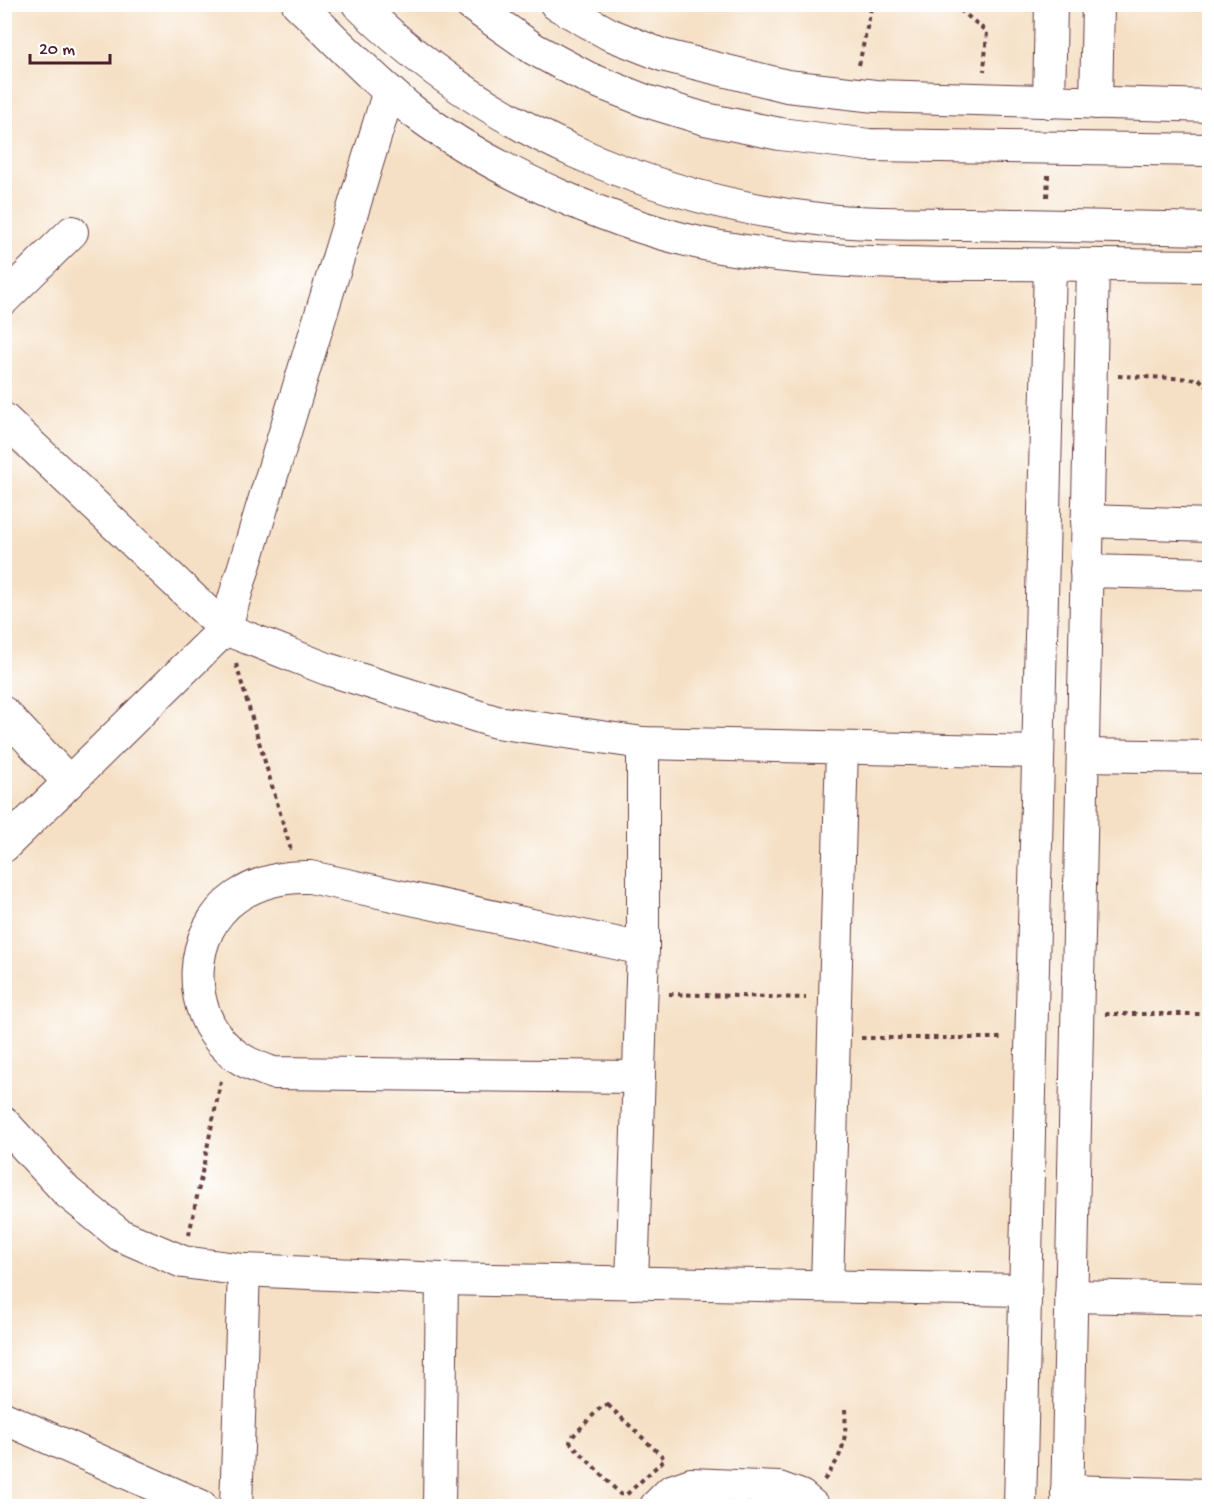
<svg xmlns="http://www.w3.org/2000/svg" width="1214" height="1511" font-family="'Gochi Hand',sans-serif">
	<rect width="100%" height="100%" fill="#fff"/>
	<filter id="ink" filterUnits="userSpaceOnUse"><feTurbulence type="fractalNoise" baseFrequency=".0167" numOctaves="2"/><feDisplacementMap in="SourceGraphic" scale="12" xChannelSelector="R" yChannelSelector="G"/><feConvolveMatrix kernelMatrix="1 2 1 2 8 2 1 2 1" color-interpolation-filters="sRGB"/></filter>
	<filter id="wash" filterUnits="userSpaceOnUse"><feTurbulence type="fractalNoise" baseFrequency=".008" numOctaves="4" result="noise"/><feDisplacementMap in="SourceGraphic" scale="24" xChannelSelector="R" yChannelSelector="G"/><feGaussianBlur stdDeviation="1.35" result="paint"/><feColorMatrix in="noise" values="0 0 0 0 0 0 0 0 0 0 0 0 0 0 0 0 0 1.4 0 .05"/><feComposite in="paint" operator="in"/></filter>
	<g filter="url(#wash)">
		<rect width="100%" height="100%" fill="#f5e0c5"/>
	</g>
	<g filter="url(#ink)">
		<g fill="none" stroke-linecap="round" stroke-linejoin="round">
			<defs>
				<g id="minor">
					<path d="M 298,4 C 336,40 373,80 414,112 C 493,172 622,230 720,247 C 812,263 904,264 997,264 C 1068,265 1139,265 1210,266"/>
					<path d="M 358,4 C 484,128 652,201 826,220 C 873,225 921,223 968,224 C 1048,226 1129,227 1210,229"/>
					<polyline points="470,4 534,49 588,78 646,101 705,119 780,134 869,145 1210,150"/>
					<polyline points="556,4 609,34 662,55 787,86 875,96 1210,106"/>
					<polyline points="1049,102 1051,4"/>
					<polyline points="1096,103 1098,4"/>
					<polyline points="4,299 72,232"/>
					<polyline points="4,419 225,629 327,669 496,722 643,743 1038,752"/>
					<polyline points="1087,521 1210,525"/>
					<polyline points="1086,571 1210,574"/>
					<polyline points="4,713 69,782"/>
					<polyline points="1083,755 1210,757"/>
					<polyline points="4,846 225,629 389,91"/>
					<path d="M 639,1077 L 273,1073 C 257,1067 242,1062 229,1050 C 185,1011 187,931 236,897 C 258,882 283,876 310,877 L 643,949"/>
					<polyline points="4,1123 67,1192 120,1235 183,1262 244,1270 442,1279 1025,1290"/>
					<polyline points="632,1283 643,949 643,743"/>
					<polyline points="827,1286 842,748"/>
					<polyline points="1071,1296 1210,1299"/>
					<polyline points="4,1418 201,1506"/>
					<polyline points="1067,1491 1210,1495"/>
					<polyline points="236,1506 244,1270"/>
					<polyline points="439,1506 442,1279"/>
					<polyline points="656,1506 671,1491 691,1484 779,1488 801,1496 813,1506"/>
					<polyline points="1020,1506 1050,264"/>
					<polyline points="1067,1506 1093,265"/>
				</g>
			</defs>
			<!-- minor casing -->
			<use href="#minor" stroke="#643c42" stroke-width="34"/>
			<!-- path -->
			<g stroke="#643c42" stroke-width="4" stroke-dasharray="4.5 4.5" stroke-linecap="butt">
				<polyline points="953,4 987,32 984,71"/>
				<polyline points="859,65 872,4"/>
				<polyline points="1047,197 1048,175"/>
				<polyline points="1118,376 1199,379 1208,387 1210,399"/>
				<polyline points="236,664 291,850"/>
				<polyline points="669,994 806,998"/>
				<polyline points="1105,1014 1210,1014"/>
				<polyline points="861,1038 1004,1038"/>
				<polyline points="189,1235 221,1081"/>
				<polygon points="608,1405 665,1459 626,1495 620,1494 570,1442 573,1436 602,1406"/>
				<path d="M 824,1480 C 843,1455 847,1441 845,1409"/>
			</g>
			<!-- minor -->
			<use href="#minor" stroke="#fff" stroke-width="32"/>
		</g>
	</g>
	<!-- margin -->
	<rect width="1214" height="1511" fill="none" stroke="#fff" stroke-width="24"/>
	<!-- scale -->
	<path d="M30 54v9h80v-9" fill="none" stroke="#4a1f2b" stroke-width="3"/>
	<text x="39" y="54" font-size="18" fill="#4a1f2b" stroke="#ffffff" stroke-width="4.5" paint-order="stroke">20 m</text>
</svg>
